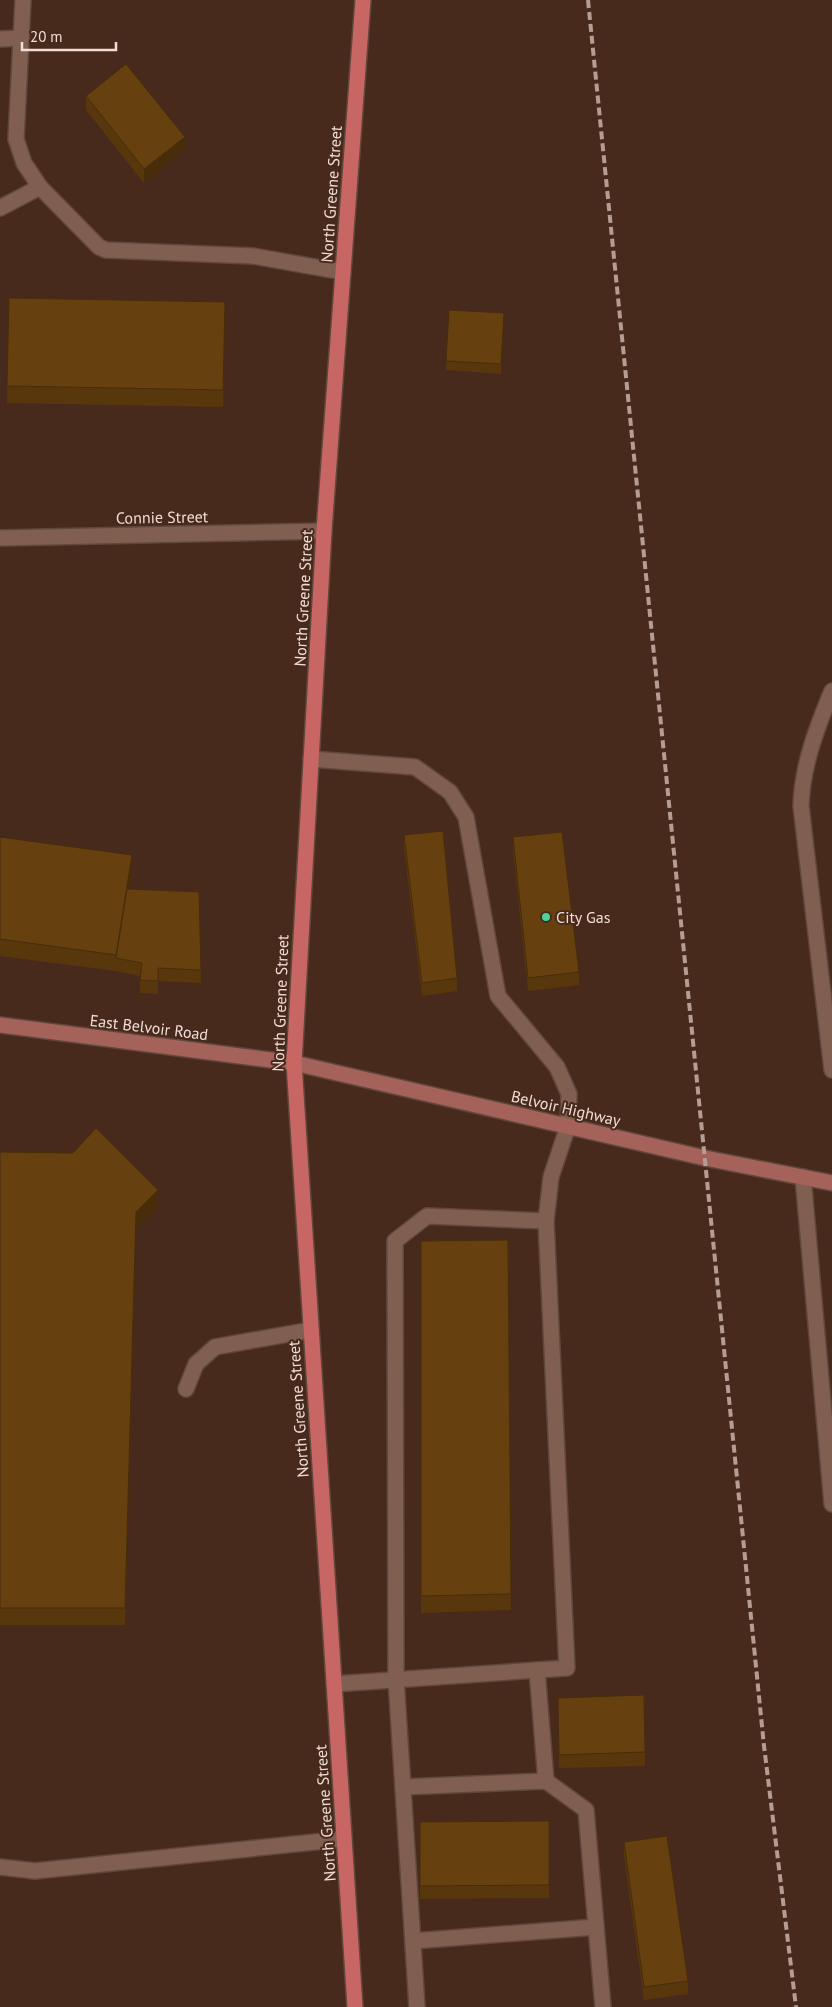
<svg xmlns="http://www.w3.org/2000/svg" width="832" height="2007" font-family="'PT Sans',sans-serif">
	<rect width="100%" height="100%" fill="#482a1d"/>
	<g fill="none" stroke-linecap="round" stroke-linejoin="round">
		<defs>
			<g id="lane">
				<polyline points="23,0 16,139 24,163 40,187 99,247 106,250 253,256 343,272"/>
				<polyline points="0,39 21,38"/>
				<polyline points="0,208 40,187"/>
				<polyline points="0,538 324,531"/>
				<path d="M 832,691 C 817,727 802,766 801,806 L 832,1070"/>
				<polyline points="311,759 415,767 450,792 466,817 498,996 557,1067 569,1094 568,1126 551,1177 546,1221 567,1668 334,1684"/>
				<polyline points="803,1177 832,1504"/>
				<polyline points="186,1389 196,1364 215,1347 311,1330"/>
				<polyline points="537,1670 546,1781"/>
				<polyline points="403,1787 546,1781 586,1810 603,2007"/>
				<polyline points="0,1867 35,1871 344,1839"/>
				<polyline points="413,1941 596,1927"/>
				<polyline points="417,2007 396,1679 395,1241 427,1216 546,1221"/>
			</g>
			<polyline id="secondary" points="0,1025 294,1063 705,1158 832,1183"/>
			<polyline id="primary" points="355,2007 294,1063 324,531 363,0"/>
		</defs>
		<!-- lane casing -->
		<use href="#lane" stroke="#60473c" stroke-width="18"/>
		<!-- secondary casing -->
		<use href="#secondary" stroke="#60473c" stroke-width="18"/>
		<!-- primary casing -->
		<use href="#primary" stroke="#60473c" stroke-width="18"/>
		<!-- lane -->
		<use href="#lane" stroke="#805f50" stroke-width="15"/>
		<!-- secondary -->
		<use href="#secondary" stroke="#a4625a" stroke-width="15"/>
		<!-- primary -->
		<use href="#primary" stroke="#c86663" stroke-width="15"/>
		<!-- rail -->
		<polyline stroke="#b59d93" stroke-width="4" stroke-dasharray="8 4" stroke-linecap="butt" points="588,0 764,1746 796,2007"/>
	</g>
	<!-- wall -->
	<g fill="#58370d">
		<polygon points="86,96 185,150 144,183 86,110"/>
		<polygon points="9,298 225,319 223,407 7,403"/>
		<polygon points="504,322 501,374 446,370 446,361"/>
		<polygon points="404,835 457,978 457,991 422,996 404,848"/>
		<polygon points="0,837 132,871 129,889 199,892 201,983 158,981 158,994 140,993 140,976 116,971 0,956"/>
		<polygon points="513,837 579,972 579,985 528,991 513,850"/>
		<polygon points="0,1152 73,1153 158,1207 136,1229 125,1625 0,1625"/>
		<polygon points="508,1240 511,1610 421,1613 421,1241"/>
		<polygon points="558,1711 645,1752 645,1766 559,1768"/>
		<polygon points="549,1821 549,1898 420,1899 420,1822"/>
		<polygon points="624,1842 688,1981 688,1994 644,2000 624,1856"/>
	</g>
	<!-- shaded-wall -->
	<g fill="#472d0a">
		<polygon points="185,137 185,150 144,183 144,169"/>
		<polygon points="504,313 504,322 501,374 501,364"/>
		<polygon points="132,855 132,871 118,958 116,958 116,955"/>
		<polygon points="158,1190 158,1207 136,1229 125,1625 136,1212"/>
	</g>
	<!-- building -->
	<g fill="#66400f" stroke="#472d0a">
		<polygon points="126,64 185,137 144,169 86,96"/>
		<polygon points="9,298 225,302 223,390 7,386"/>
		<polygon points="449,310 504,313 501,364 446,361"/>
		<polygon points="443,831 457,978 422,983 404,835"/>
		<polygon points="562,832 579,972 528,978 513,837"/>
		<polygon points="0,837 132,855 116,955 0,939"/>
		<polygon points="127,889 199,892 201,970 158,968 158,981 140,980 142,963 116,958"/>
		<polygon points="96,1128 158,1190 136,1212 125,1608 0,1608 0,1152 73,1153"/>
		<polygon points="508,1240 511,1594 421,1596 421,1241"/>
		<polygon points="644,1695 645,1752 559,1755 558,1698"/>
		<polygon points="549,1821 549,1885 420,1886 420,1822"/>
		<polygon points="667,1836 688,1981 644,1987 624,1842"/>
	</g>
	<!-- markers -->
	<circle fill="#4ad49c" stroke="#482a1d" stroke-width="2" cx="546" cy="917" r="5"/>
	<g text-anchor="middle" stroke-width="4" stroke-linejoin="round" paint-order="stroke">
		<!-- street labels -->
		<g font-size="16" fill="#f1ddd5" stroke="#482a1d">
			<text transform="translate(331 194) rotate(-86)" y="6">North Greene Street</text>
			<text transform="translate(162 517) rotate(-1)" y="6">Connie Street</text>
			<text transform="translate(303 598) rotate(-87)" y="6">North Greene Street</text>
			<text transform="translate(280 1003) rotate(-88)" y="6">North Greene Street</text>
			<text transform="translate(149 1027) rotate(7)" y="6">East Belvoir Road</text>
			<text transform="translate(566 1108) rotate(13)" y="6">Belvoir Highway</text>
			<text transform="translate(298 1409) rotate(-94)" y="6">North Greene Street</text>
			<text transform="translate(325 1813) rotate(-94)" y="6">North Greene Street</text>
		</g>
		<!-- poi labels -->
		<g font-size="16" fill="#f1ddd5" stroke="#482a1d" text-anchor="start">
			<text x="556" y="923">City Gas</text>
		</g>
	</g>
	<!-- scale -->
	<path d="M22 42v8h94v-8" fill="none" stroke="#f1ddd5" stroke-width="2.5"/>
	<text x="30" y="42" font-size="15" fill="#f1ddd5" stroke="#482a1d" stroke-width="4" paint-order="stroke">20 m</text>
</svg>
